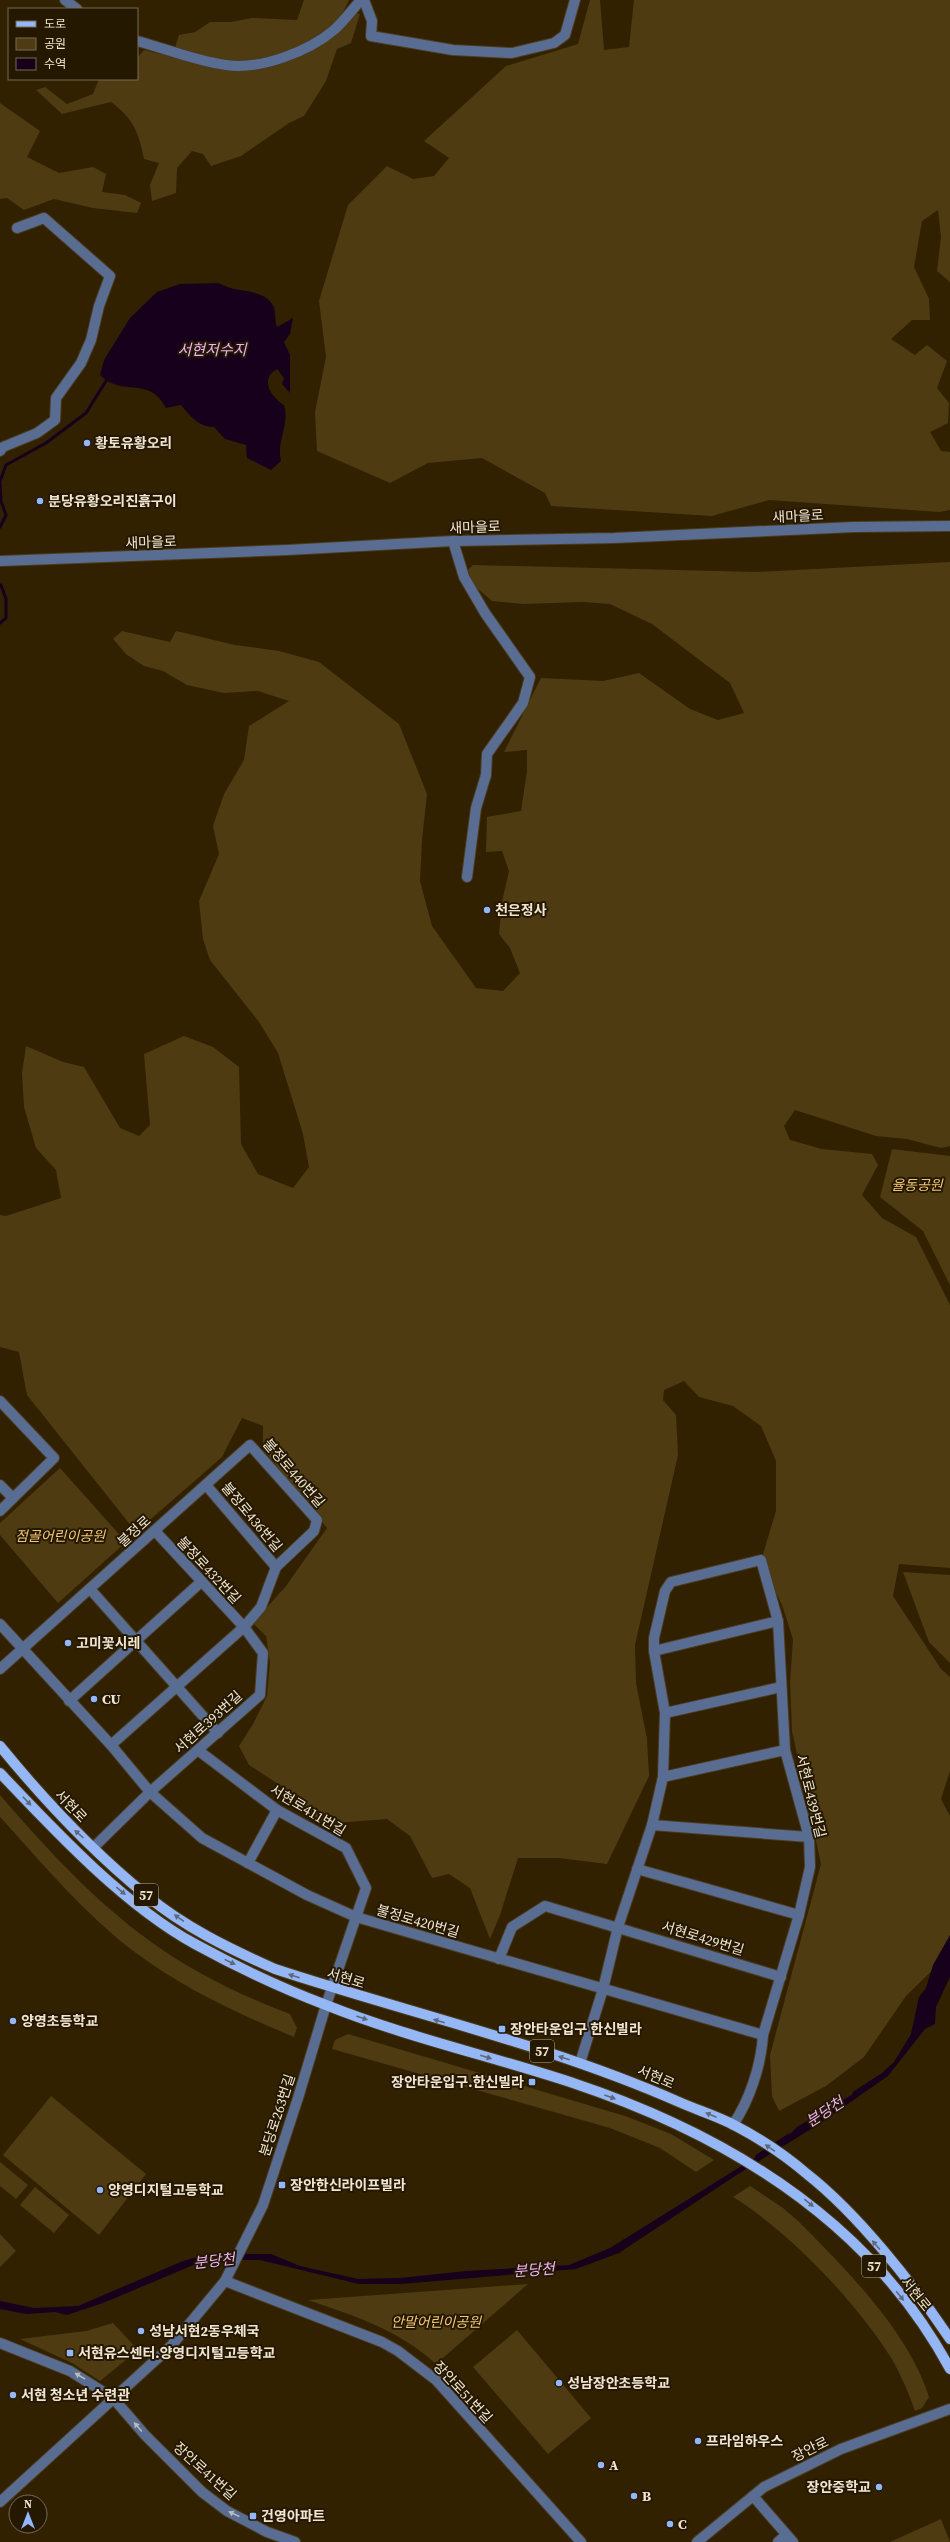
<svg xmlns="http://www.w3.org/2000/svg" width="950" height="2542" font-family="'Source Serif 4','Noto Sans KR',serif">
	<rect width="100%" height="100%" fill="#312100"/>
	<!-- green -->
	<g fill="#4f3b11">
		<path d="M 304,0 L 349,0 L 343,12 L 360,14 L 351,43 L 337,49 L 326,81 L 304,116 L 289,123 L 241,156 L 211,166 L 203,154 L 192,151 L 177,168 L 176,193 L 152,201 L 150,185 L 159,163 L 144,159 C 139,133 133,118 111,102 L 62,114 L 36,90 L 45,87 L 67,104 L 93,94 L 99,79 L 137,79 L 137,58 L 144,50 L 172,57 L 179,35 L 195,32 L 210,22 L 231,22 L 252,18 L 297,20 Z"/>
		<polygon points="590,0 600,0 604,50 629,47 634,0 950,0 950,282 937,271 941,237 938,210 922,221 914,267 929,299 930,320 912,320 891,339 915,355 927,345 947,361 937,388 949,403 948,423 930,432 941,451 950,452 950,510 939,512 769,500 712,516 551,506 545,493 482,458 428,463 390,483 317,451 315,412 326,357 319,301 348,205 387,166 413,179 434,176 449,158 424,141 506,66 578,44"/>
		<polygon points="0,103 40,131 27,157 59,173 93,167 106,174 102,192 125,195 141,203 137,213 93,208 54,199 24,210 7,198 0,199"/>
		<polygon points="950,562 950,1146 941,1148 907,1139 876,1136 795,1110 784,1126 790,1140 822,1149 872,1154 878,1165 862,1195 882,1218 916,1237 950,1305 950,1568 899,1564 893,1596 941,1669 950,1677 950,1771 941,1799 950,1816 950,1953 906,1996 864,2057 826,2086 779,2111 772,2096 770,2055 821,1864 792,1731 790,1682 793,1639 782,1605 767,1574 763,1554 776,1511 776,1461 761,1426 733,1406 699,1397 684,1381 664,1390 663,1400 676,1415 678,1455 635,1645 636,1683 647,1739 649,1776 607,1864 559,1858 518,1858 500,1915 490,1939 470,1888 449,1874 432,1878 410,1836 387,1819 322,1824 292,1793 249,1765 239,1746 253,1724 267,1696 270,1662 266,1636 253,1623 286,1586 327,1528 263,1449 263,1426 242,1418 222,1457 136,1532 27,1395 19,1352 0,1347 0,1215 6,1216 61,1198 56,1170 36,1148 24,1107 22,1073 26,1046 63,1062 84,1067 120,1128 139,1136 150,1125 144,1054 184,1036 213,1047 239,1067 241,1144 258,1174 293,1188 309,1167 303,1134 278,1053 259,1022 210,960 203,939 199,901 219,854 213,826 224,794 244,760 249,726 289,701 258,691 224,693 187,685 163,671 144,666 126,654 113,639 122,631 170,642 176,631 235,645 279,651 319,662 399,724 427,794 422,840 420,881 432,926 476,988 503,991 520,973 510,948 499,934 502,902 509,871 502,851 486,852 487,817 521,811 527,771 527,750 504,752 541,678 603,681 639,673 690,709 718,720 744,713 730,683 652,624 610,604 583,602 523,604 492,601 473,585 467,571 473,565 756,572"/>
		<polygon points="892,1149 950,1156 950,1285 923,1231 880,1197"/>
		<polygon points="60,1468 126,1542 58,1603 0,1535 0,1523"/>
		<polygon points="903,1572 950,1575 950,1663 929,1642"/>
		<path d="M 0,1795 C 46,1848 93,1900 150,1941 C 192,1972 242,1996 290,2014 L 297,2028 L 294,2037 C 239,2014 184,1989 136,1953 C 85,1915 43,1864 0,1817 Z"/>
		<polygon points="348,2034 625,2116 671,2134 714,2160 696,2172 660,2148 610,2128 332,2049 335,2040"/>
		<polygon points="51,2096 146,2174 99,2235 3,2155"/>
		<polygon points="0,2162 28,2185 16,2199 0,2186"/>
		<path d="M 750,2186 L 783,2208 L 798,2221 C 845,2268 909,2332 929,2397 L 922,2408 L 915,2411 C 909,2394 902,2377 893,2361 C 858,2304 790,2232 733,2197 Z"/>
		<polygon points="35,2187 69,2215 54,2233 20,2205"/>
		<polygon points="0,2234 16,2251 0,2267"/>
		<path d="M 528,2284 L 436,2364 C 399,2330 355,2316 308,2300 Z"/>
		<polygon points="113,2323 138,2350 100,2381 72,2363 20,2339 86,2331"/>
		<polygon points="517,2330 591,2418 548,2454 473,2367"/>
		<polygon points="941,2519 950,2542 890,2542"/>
	</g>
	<!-- water -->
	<g fill="#17001c">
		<path d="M 219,283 C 235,294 261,287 272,304 C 277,311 274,319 277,327 L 293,318 L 290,334 L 284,342 L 290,355 L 290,393 L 282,384 L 284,378 L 277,369 C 259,379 271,397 284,405 C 290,426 276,440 281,461 L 271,470 L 247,458 L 246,445 L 225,439 L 214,427 C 199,427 191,417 181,405 L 166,408 C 149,375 123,398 100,375 L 104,360 L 130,318 L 157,292 L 180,284 Z"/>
		<polygon points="950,1935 950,1977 936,2007 935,2024 925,2029 888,2076 816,2126 735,2176 619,2253 576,2269 401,2284 359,2284 260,2260 217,2260 196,2264 103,2303 67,2315 55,2312 26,2314 0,2309 0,2301 34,2308 78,2306 183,2261 201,2256 226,2254 271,2254 300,2266 358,2279 400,2278 466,2271 569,2265 610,2248 785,2139 797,2127 870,2084 894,2062 911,2034 919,1997 926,1988 933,1965"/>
	</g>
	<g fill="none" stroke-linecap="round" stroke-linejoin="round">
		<!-- stream -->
		<g stroke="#17001c" stroke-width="3">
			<polyline points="0,481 6,465 46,443 86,413 106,381"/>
			<polyline points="0,483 1,501 6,515 0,527"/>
			<polyline points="0,623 6,618 6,599 1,585"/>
			<polyline points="854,2093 880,2076"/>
			<polyline points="757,2156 789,2135"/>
		</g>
		<defs>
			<g id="minor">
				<polyline points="65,0 77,9"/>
				<polyline points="364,0 372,21 371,36 453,50 512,53 554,43 565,35 575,0"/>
				<path d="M 137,41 C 167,49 195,61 226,65 C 260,70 308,52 334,30 C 344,21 352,10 361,0"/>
				<polyline points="0,451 3,447 37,433 55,420 56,398 81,363 91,340 99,306 110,276 44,218 17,228"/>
				<polyline points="453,541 464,577 485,613 530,677 523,703 487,754 486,775 476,808 467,877"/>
				<polyline points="0,561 287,550 453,541 614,538 854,527 950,526"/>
				<polyline points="0,1401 54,1458 0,1511"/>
				<polyline points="0,1485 13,1498"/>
				<polyline points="206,1485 276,1567"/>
				<polyline points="90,1589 218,1733"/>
				<polyline points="0,1624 111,1745 150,1792 202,1838 307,1895 356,1917 763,2035"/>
				<polyline points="654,1651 778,1621"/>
				<polyline points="0,1669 250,1445 317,1520 314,1531 276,1567 261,1607 244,1627 111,1745"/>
				<polyline points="69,1701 201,1582"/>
				<polyline points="665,1713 781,1687"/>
				<polyline points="663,1777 785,1750"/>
				<polyline points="652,1825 809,1837"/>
				<polyline points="94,1847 150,1792 260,1695 263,1653 244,1627 155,1531"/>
				<polyline points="248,1863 277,1810"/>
				<polyline points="637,1869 799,1915"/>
				<polyline points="499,1959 512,1927 545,1906 781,1977"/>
				<path d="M 580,2063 L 603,1989 L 618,1927 L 652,1825 L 663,1777 L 665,1713 L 654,1651 L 654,1638 L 665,1591 L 671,1582 L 761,1560 L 778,1621 L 785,1750 L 809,1837 L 810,1867 L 799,1915 L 763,2035 C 761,2066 750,2099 733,2125"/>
				<polyline points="225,2281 382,2342 398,2351 436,2380 581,2542"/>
				<polyline points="0,2343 70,2371 113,2398 145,2435 202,2492 227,2511 267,2532 295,2542"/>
				<polyline points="753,2496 793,2542"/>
				<polyline points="0,2502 171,2346 225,2281 263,2205 298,2098 326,2005 366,1888 346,1848 277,1810 199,1751"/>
				<polyline points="697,2542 764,2487 841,2449 950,2409"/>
				<polyline points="778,2542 786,2535"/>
			</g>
			<g id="major">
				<path d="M 0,1746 C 44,1800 92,1851 146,1895 C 184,1927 230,1949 275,1969 C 409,2013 550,2045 679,2102 C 697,2110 717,2116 734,2125 C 759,2138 786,2156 807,2174 C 858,2214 914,2285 950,2339"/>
				<path d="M 0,1773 C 55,1831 125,1906 195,1944 C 237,1967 281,1988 326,2005 C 406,2037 491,2056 573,2083 C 728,2135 871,2222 950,2369"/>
			</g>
		</defs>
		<!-- minor casing -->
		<use href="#minor" stroke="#4c3c1d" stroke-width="12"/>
		<!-- major casing -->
		<use href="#major" stroke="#4c3c1d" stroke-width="12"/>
		<!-- minor -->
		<use href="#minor" stroke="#596d93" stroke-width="10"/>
		<!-- major -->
		<use href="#major" stroke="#96b7f6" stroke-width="10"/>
	</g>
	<!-- one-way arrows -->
	<defs><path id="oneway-solid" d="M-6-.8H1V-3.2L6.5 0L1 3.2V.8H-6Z"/></defs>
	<g fill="#5e687c">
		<use href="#oneway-solid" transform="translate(27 1801) rotate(46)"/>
		<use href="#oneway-solid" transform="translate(79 1834) rotate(-138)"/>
		<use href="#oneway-solid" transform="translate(121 1891) rotate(39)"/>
		<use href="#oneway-solid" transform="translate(179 1918) rotate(-145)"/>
		<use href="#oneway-solid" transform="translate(230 1962) rotate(26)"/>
		<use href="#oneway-solid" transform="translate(294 1976) rotate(-162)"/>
		<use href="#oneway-solid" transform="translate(362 2018) rotate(19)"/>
		<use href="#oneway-solid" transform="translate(439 2021) rotate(-164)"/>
		<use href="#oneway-solid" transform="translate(486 2057) rotate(17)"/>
		<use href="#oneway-solid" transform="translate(564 2058) rotate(-163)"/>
		<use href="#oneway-solid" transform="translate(610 2097) rotate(20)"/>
		<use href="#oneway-solid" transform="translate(711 2115) rotate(-157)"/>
		<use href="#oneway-solid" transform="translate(770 2148) rotate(-146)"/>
		<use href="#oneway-solid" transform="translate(809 2203) rotate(39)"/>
		<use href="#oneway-solid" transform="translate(876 2245) rotate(-131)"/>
		<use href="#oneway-solid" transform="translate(900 2296) rotate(51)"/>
	</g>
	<g fill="#babbbc">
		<use href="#oneway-solid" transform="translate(80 2376) rotate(-149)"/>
		<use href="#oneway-solid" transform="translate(138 2427) rotate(-131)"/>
		<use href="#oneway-solid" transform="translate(234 2514) rotate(-154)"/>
	</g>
	<!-- markers -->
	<g fill="#92b7fd" stroke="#251801" stroke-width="1.5">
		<circle cx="87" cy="443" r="4"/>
		<circle cx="40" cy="501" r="4"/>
		<circle cx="487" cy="910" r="4"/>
		<circle cx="68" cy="1643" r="4"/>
		<circle cx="94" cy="1699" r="4"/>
		<circle cx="13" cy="2021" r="4"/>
		<rect x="498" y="2025" width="8" height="8" rx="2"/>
		<rect x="528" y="2078" width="8" height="8" rx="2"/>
		<rect x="278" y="2181" width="8" height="8" rx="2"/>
		<circle cx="100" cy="2190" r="4"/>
		<circle cx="141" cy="2331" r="4"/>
		<rect x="66" y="2349" width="8" height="8" rx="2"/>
		<circle cx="559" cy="2383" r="4"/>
		<circle cx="13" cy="2395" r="4"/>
		<circle cx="698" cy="2441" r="4"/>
		<circle cx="601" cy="2465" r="4"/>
		<circle cx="879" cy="2487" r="4"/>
		<circle cx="634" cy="2496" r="4"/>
		<rect x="249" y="2512" width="8" height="8" rx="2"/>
		<circle cx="670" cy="2524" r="4"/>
	</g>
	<g text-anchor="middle" stroke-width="4" stroke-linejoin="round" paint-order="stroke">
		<!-- shield labels -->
		<g fill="#251801" stroke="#b2a893" stroke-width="1">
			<rect x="134" y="1884" width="24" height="22" rx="3"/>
			<rect x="530" y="2040" width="24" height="22" rx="3"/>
			<rect x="862" y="2255" width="24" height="22" rx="3"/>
		</g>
		<g font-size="13" font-weight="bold" fill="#efe5d2">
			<text x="146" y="1900">57</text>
			<text x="542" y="2056">57</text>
			<text x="874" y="2271">57</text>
		</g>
		<!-- poi labels -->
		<g font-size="14" font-weight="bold" fill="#efe5d2" stroke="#251801" text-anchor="start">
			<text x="95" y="448">황토유황오리</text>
			<text x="48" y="506">분당유황오리진흙구이</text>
			<text x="495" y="915">천은정사</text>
			<text x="76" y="1648">고미꽃시레</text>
			<text x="102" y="1704">CU</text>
			<text x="21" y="2026">양영초등학교</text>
			<text x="510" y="2034">장안타운입구 한신빌라</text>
			<text x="524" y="2087" text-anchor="end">장안타운입구.한신빌라</text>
			<text x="290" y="2190">장안한신라이프빌라</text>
			<text x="108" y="2195">양영디지털고등학교</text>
			<text x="149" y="2336">성남서현2동우체국</text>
			<text x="78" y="2358">서현유스센터.양영디지털고등학교</text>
			<text x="567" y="2388">성남장안초등학교</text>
			<text x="21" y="2400">서현 청소년 수련관</text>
			<text x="706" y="2446">프라임하우스</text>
			<text x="609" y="2470">A</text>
			<text x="871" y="2492" text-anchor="end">장안중학교</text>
			<text x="642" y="2501">B</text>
			<text x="261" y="2521">건영아파트</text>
			<text x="678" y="2529">C</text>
		</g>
		<!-- street labels -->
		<g font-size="14" fill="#efe5d2" stroke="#251801">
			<text transform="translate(798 516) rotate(-3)" y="5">새마을로</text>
			<text transform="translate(475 527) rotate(-2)" y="5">새마을로</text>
			<text transform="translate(151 542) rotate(-2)" y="5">새마을로</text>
			<text transform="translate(294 1473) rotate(49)" y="5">불정로440번길</text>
			<text transform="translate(252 1517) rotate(50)" y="5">불정로436번길</text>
			<text transform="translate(134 1531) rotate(-42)" y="5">불정로</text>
			<text transform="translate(209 1570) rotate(47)" y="5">불정로432번길</text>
			<text transform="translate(208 1722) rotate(-42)" y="5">서현로393번길</text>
			<text transform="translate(811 1796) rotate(76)" y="5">서현로439번길</text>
			<text transform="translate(71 1806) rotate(46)" y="5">서현로</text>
			<text transform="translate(308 1810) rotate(31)" y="5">서현로411번길</text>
			<text transform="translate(418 1921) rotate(16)" y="5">불정로420번길</text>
			<text transform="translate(703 1938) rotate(17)" y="5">서현로429번길</text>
			<text transform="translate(346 1978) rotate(17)" y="5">서현로</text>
			<text transform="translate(656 2077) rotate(23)" y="5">서현로</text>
			<text transform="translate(277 2115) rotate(-72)" y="5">분당로263번길</text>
			<text transform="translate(916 2294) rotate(51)" y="5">서현로</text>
			<text transform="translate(463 2392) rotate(47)" y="5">장안로51번길</text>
			<text transform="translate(810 2449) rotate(-26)" y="5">장안로</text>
			<text transform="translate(205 2471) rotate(42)" y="5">장안로41번길</text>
		</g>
		<!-- park labels -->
		<g font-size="14" font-style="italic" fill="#f2c775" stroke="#251801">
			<text x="917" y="1190">율동공원</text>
			<text x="60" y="1541">점골어린이공원</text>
			<text x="436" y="2327">안말어린이공원</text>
		</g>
		<!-- water labels -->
		<g font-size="15" font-style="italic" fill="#edb2f5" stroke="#251801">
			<text x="212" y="355">서현저수지</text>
			<text transform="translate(825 2112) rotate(-33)" y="5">분당천</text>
			<text transform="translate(214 2261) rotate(-6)" y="5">분당천</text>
			<text transform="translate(534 2270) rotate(-4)" y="5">분당천</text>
		</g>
	</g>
	<!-- legend -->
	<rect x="8" y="8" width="130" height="72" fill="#251801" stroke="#766a55"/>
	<rect x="16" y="21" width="20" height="6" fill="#96b7f6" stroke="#766a55"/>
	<text x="44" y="28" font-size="12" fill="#efe5d2">도로</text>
	<rect x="16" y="38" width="20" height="12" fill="#4f3b11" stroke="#766a55"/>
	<text x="44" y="48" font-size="12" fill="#efe5d2">공원</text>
	<rect x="16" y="58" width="20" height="12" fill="#17001c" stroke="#766a55"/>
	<text x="44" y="68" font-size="12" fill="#efe5d2">수역</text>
	<!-- north arrow -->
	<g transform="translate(28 2514)"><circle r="19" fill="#251801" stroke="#766a55"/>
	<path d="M0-3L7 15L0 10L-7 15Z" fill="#92b7fd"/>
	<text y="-6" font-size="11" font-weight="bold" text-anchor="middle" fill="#efe5d2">N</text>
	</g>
</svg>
